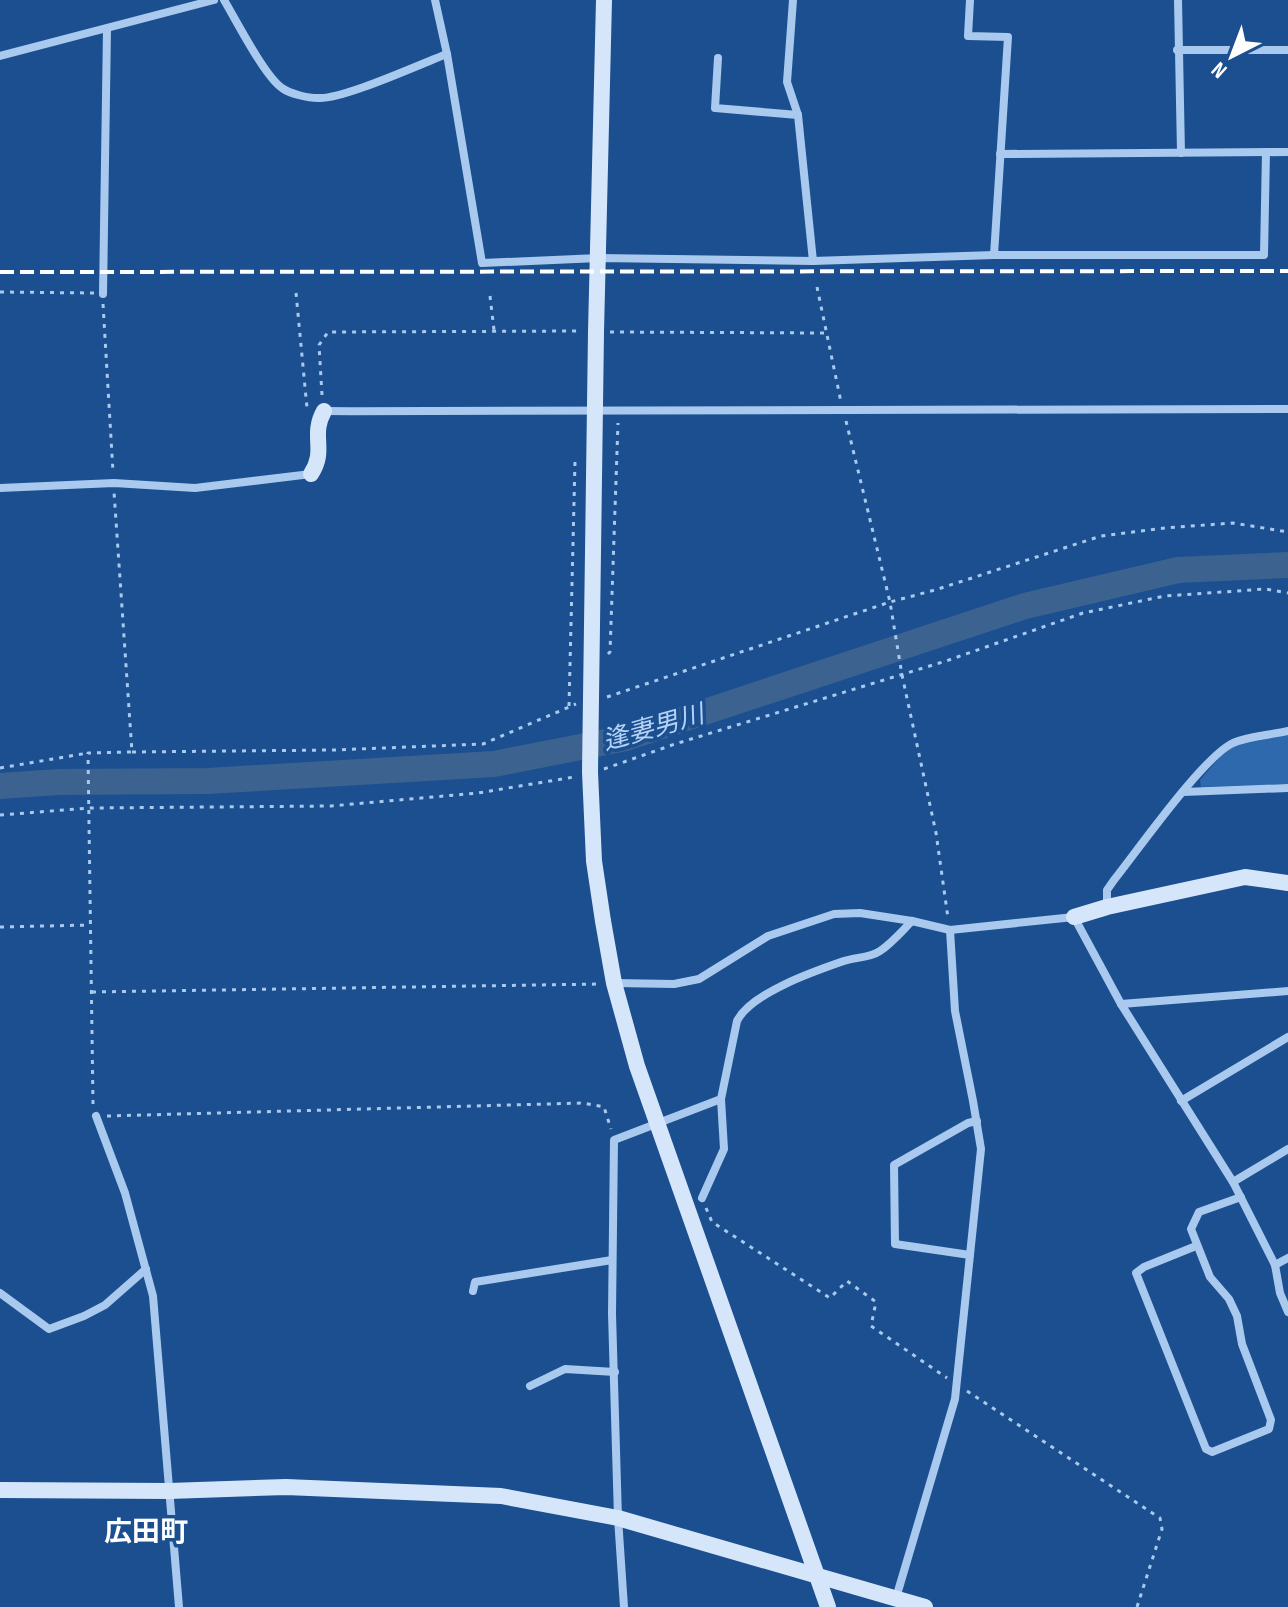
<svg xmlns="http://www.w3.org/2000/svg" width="1288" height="1607" font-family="'Sofia Sans Condensed','Noto Sans JP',sans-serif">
	<rect width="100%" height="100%" fill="#1b4f8f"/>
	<!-- green -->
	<polygon fill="#2e69ad" points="1288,734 1288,784 1201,787 1200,780 1221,756 1234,746"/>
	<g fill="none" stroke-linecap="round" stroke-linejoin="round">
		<!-- river -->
		<polyline stroke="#3c6290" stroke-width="26" points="0,786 58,782 208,781 494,764 626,738 1025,606 1178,570 1288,565"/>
		<!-- path -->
		<g stroke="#a9c9ee" stroke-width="3" stroke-dasharray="4 6" stroke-linecap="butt">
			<polyline points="817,287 841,402"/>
			<polyline points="0,292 94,293"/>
			<polyline points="296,293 307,408"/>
			<polyline points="490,296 494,330"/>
			<polyline points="103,304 113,472"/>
			<polyline points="610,332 826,333"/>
			<polyline points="322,395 319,345 328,332 582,331"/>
			<polyline points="846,421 890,602 902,675 936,833 948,918"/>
			<polyline points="608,654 610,652 618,423"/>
			<polyline points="607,697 890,602 935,590 1101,536 1165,528 1233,523 1288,532"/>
			<polyline points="569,706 575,462 579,460"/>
			<polyline points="132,752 334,750 483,744 576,704"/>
			<polyline points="0,768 88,753"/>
			<polyline points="604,769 675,744 946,661 1083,613 1165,596 1266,589 1288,593"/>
			<polyline points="0,815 90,808 331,806 478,793 574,777"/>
			<polyline points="0,927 90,925"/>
			<polyline points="92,992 600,984"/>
			<polyline points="93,1104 88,753 132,752 114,492"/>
			<polyline points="107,1116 583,1103 604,1107 611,1129"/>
			<polyline points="706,1208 712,1222 830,1298 847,1281 876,1302 871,1326 947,1378"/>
			<polyline points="967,1391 1160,1518 1162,1529 1137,1607"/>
		</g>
		<!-- street -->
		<g stroke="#a9c9ee" stroke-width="8">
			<path d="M 224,0 C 236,20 265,77 282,88 C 290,94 308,98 318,98 C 342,100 420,64 447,54"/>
			<polyline points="435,0 447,54 482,263 599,258 813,261 994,255 1264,255 1266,152"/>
			<polyline points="793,0 787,82 798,115 813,261"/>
			<polyline points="970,0 968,36 1008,37 994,255"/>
			<polyline points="1178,0 1181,153"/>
			<polyline points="1177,50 1288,50"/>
			<polyline points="0,56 214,0"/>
			<polyline points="718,58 715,108 798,115"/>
			<polyline points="1000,154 1288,152"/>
			<polyline points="103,294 107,29"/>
			<path d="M 324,411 C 645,413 966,409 1288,409"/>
			<polyline points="0,488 114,483 195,488 311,474"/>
			<polyline points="1183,792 1288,788"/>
			<path d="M 1107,907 L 1107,890 L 1114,880 C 1138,850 1203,757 1233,743 C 1249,736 1271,735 1288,731"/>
			<polyline points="614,983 674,984 699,979 768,936 834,914 860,913 912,921 950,930 1074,917 1121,1004 1233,1182 1275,1265 1280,1293 1288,1312"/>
			<polyline points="1121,1004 1288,991"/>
			<polyline points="1181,1101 1288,1037"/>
			<polyline points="96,1116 125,1193 153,1296 179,1607"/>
			<polyline points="1233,1182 1288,1149"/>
			<polyline points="702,1198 724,1149 721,1099"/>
			<polyline points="1196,1246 1144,1267 1136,1273 1206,1449 1212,1452 1269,1429 1271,1420 1242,1344 1237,1316 1229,1299 1210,1277 1191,1229 1199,1212 1241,1197"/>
			<polyline points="970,1255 895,1244 894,1165 968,1123 977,1121"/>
			<polyline points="1275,1265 1288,1258"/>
			<polyline points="473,1291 475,1282 612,1260"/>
			<polyline points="0,1293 49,1329 84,1316 105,1305 146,1269"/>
			<polyline points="530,1386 565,1369 615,1372"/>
			<polyline points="896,1598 955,1399 981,1149 973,1101 955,1011 950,930"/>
			<path d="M 624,1607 L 618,1518 L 612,1314 L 614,1140 L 721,1099 L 737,1021 C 751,993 815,971 844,961 C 856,957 870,958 880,951 C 892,943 902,931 912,921"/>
		</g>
		<!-- secondary -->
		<g stroke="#d6e6fa" stroke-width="16">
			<polyline points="604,0 596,332 590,772 594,861 603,921 614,983 637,1066 828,1607"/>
			<path d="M 311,474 C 327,450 310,436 324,411"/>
			<polyline points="1074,917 1107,907 1245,877 1288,883"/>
			<polyline points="0,1490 169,1491 286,1487 501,1496 618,1518 925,1607"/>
		</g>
		<!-- rail -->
		<polyline stroke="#fff" stroke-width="4" stroke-dasharray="14 6" stroke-linecap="butt" points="0,272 1288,271"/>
	</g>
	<g text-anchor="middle" stroke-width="7" stroke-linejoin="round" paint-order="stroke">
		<!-- water labels -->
		<g font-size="26" font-style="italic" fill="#b5d3f5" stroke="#1b4f8f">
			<text transform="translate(653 727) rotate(-16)" y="9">逢妻男川</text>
		</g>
		<!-- quarter labels -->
		<g font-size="28" font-weight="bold" fill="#fff" stroke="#1b4f8f">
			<text x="146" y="1541">広田町</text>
		</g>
	</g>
	<!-- north arrow -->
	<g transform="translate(1232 56) rotate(222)" stroke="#1b4f8f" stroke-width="6" paint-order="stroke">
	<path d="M0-6L14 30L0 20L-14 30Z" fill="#ffffff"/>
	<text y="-12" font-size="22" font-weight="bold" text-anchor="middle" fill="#ffffff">N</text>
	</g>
</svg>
